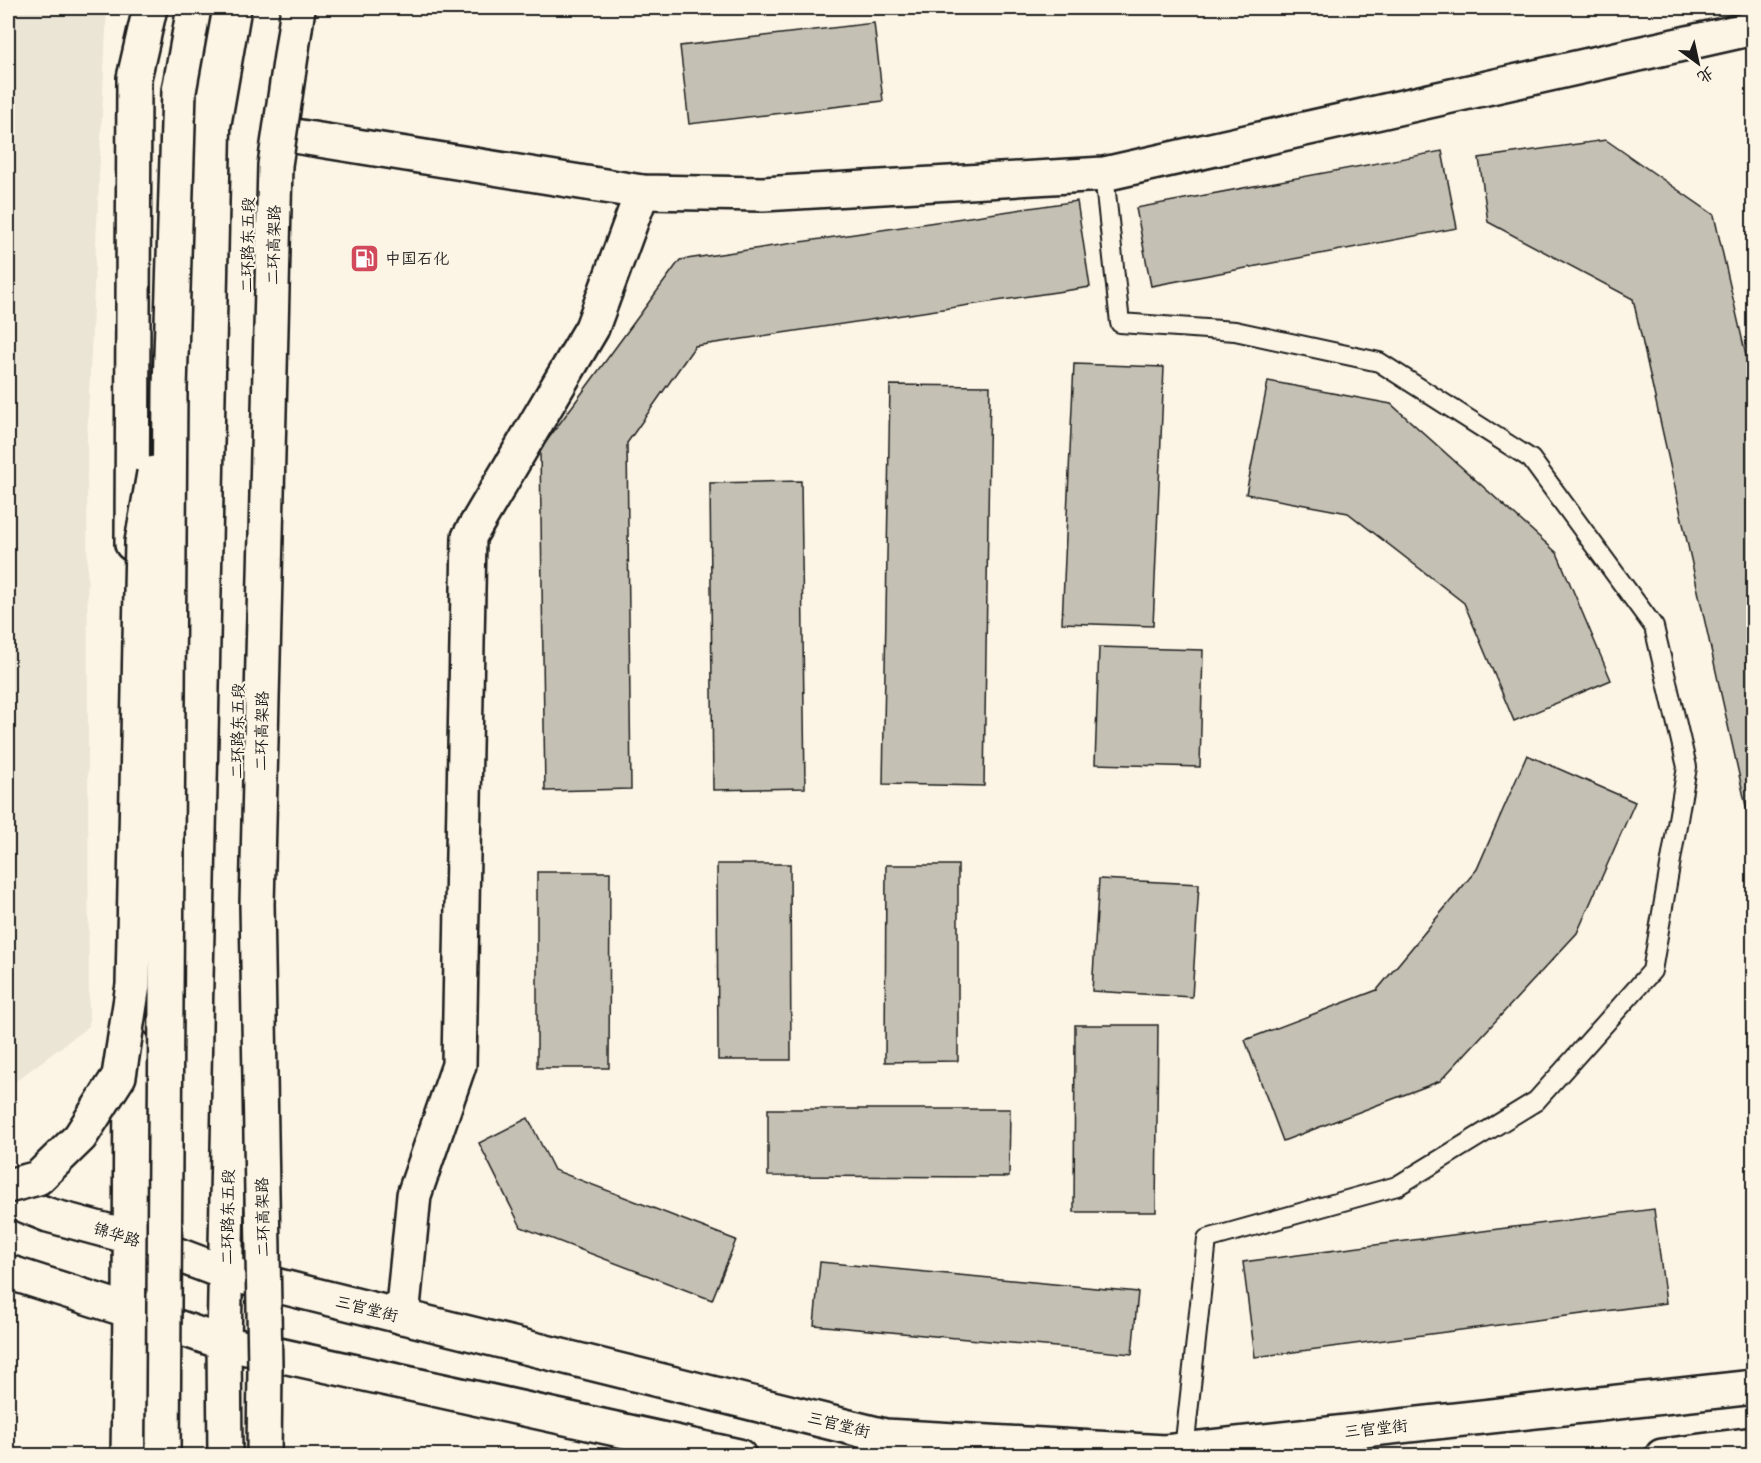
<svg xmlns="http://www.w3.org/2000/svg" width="1761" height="1463" font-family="'Shantell Sans','LXGW WenKai TC',sans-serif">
	<rect width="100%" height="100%" fill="#fcf5e5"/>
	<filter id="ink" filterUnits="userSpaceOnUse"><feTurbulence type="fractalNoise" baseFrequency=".0167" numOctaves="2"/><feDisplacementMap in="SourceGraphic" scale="12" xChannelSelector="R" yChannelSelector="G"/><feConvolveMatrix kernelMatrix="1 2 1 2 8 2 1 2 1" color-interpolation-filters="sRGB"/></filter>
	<g filter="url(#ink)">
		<!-- built -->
		<polygon fill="#ebe5d6" points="8,8 107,8 87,438 89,1026 8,1087"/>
		<!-- building -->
		<g fill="#c4c0b3" stroke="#1c1c1c" stroke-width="1.5">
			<polygon points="874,23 883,101 689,124 680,46"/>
			<polygon points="1606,140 1714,215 1754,391 1754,842 1633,299 1488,222 1479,158"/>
			<polygon points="1442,151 1457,228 1151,286 1136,208"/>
			<polygon points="1077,201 1090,287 695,346 627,443 631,789 545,791 540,450 680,260"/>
			<polygon points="1074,364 1164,367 1153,626 1062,623"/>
			<polygon points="1268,381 1391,404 1557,553 1611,680 1514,721 1464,603 1348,513 1246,494"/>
			<polygon points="890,385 990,386 984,786 883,784"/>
			<polygon points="801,481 805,788 713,790 710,483"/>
			<polygon points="1099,647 1203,650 1200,767 1095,764"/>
			<polygon points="1527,755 1635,802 1577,933 1440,1081 1283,1141 1245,1040 1377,990 1477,869"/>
			<polygon points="717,864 790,864 791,1060 718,1060"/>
			<polygon points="886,865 958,865 958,1061 885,1062"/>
			<polygon points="537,872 610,872 609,1068 537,1068"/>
			<polygon points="1099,879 1199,884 1192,997 1092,991"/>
			<polygon points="1075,1025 1158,1025 1156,1212 1074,1212"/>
			<polygon points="768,1109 1010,1109 1009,1177 768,1176"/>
			<polygon points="528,1118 554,1170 736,1240 712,1300 521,1227 479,1143"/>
			<polygon points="1654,1209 1666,1303 1255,1357 1243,1262"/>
			<polygon points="820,1262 1138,1292 1132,1354 814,1325"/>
		</g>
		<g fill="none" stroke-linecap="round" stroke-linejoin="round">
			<defs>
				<polyline id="lane" points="1104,174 1120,323 1235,331 1379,362 1531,459 1654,627 1687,767 1652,971 1536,1101 1397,1186 1207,1239 1184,1450"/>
				<g id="street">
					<polyline points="251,129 642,192 763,194 1104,174 1754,28"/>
					<polyline points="402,1317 414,1195 459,1065 469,537 592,328 642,192"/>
				</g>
				<g id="secondary">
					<polyline points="132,544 134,78 150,8"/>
					<polyline points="226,1273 885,1436 1165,1452 1754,1387"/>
					<polyline points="224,1343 739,1456"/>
					<polyline points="128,1456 130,1311 131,1043"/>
					<polyline points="225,1456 224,1343 249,129 270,8"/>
					<polyline points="1662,1456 1754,1444"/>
				</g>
				<g id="primary">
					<polyline points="8,1199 48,1215 130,1237 226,1273"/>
					<polyline points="8,1272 130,1311 224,1343"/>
				</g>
			</defs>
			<!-- lane casing -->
			<use href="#lane" stroke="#1c1c1c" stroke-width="22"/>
			<!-- street casing -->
			<use href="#street" stroke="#1c1c1c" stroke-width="38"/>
			<!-- secondary casing -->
			<use href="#secondary" stroke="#1c1c1c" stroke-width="38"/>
			<!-- primary casing -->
			<use href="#primary" stroke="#1c1c1c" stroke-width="38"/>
			<!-- lane -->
			<use href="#lane" stroke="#fcf5e5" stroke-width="18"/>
			<!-- street -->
			<use href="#street" stroke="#fcf5e5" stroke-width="33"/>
			<!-- secondary -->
			<use href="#secondary" stroke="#fcf5e5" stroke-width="33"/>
			<!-- primary -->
			<use href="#primary" stroke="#fcf5e5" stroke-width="33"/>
			<defs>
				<g id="highway-bridge">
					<polyline points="8,1186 38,1178 80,1137 119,1076 133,985 142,542 154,473"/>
					<polyline points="163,1456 170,389 179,91 194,8"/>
					<polyline points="264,1456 265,1367 257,904 275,165 298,8"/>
				</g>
			</defs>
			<!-- highway-bridge casing -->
			<use href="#highway-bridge" stroke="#1c1c1c" stroke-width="38" stroke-linecap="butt"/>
			<!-- highway-bridge -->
			<use href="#highway-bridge" stroke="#fcf5e5" stroke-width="33"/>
		</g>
	</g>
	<!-- icons -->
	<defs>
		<symbol id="fuel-square" viewBox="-11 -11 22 22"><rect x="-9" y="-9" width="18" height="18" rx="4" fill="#d1495b" stroke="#fcf5e5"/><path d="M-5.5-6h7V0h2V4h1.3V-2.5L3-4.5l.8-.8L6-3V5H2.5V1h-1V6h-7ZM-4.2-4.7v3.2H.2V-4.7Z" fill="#fff"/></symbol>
	</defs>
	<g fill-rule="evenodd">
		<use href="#fuel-square" x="348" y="242" width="33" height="33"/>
	</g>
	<g text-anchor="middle" stroke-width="4.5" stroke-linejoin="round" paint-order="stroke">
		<!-- street labels -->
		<g font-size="16" fill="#1c1c1c" stroke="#fcf5e5">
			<text transform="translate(247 245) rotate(-89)" y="6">二环路东五段</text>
			<text transform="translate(273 245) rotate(-89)" y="6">二环高架路</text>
			<text transform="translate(237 731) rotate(-89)" y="6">二环路东五段</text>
			<text transform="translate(261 731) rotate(-89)" y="6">二环高架路</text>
			<text transform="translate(227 1217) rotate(-89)" y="6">二环路东五段</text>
			<text transform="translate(262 1217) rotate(-91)" y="6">二环高架路</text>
			<text transform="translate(117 1234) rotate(17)" y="6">锦华路</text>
			<text transform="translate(367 1308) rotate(14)" y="6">三官堂街</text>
			<text transform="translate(839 1424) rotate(14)" y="6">三官堂街</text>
			<text transform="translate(1376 1428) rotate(-6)" y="6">三官堂街</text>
		</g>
		<!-- poi labels -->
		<g font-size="16" fill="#1c1c1c" stroke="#fcf5e5" text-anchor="start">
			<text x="385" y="264">中国石化</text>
		</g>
	</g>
	<!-- margin -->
	<rect width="1761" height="1463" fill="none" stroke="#fcf5e5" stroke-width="30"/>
	<rect x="15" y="15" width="1731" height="1433" fill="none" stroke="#1c1c1c" stroke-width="2" filter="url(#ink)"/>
	<!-- north arrow -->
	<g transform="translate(1698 63) rotate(147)" stroke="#fcf5e5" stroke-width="4.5" paint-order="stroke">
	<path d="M0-4.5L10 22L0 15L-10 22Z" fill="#1c1c1c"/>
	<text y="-9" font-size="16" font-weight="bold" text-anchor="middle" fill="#1c1c1c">北</text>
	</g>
</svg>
